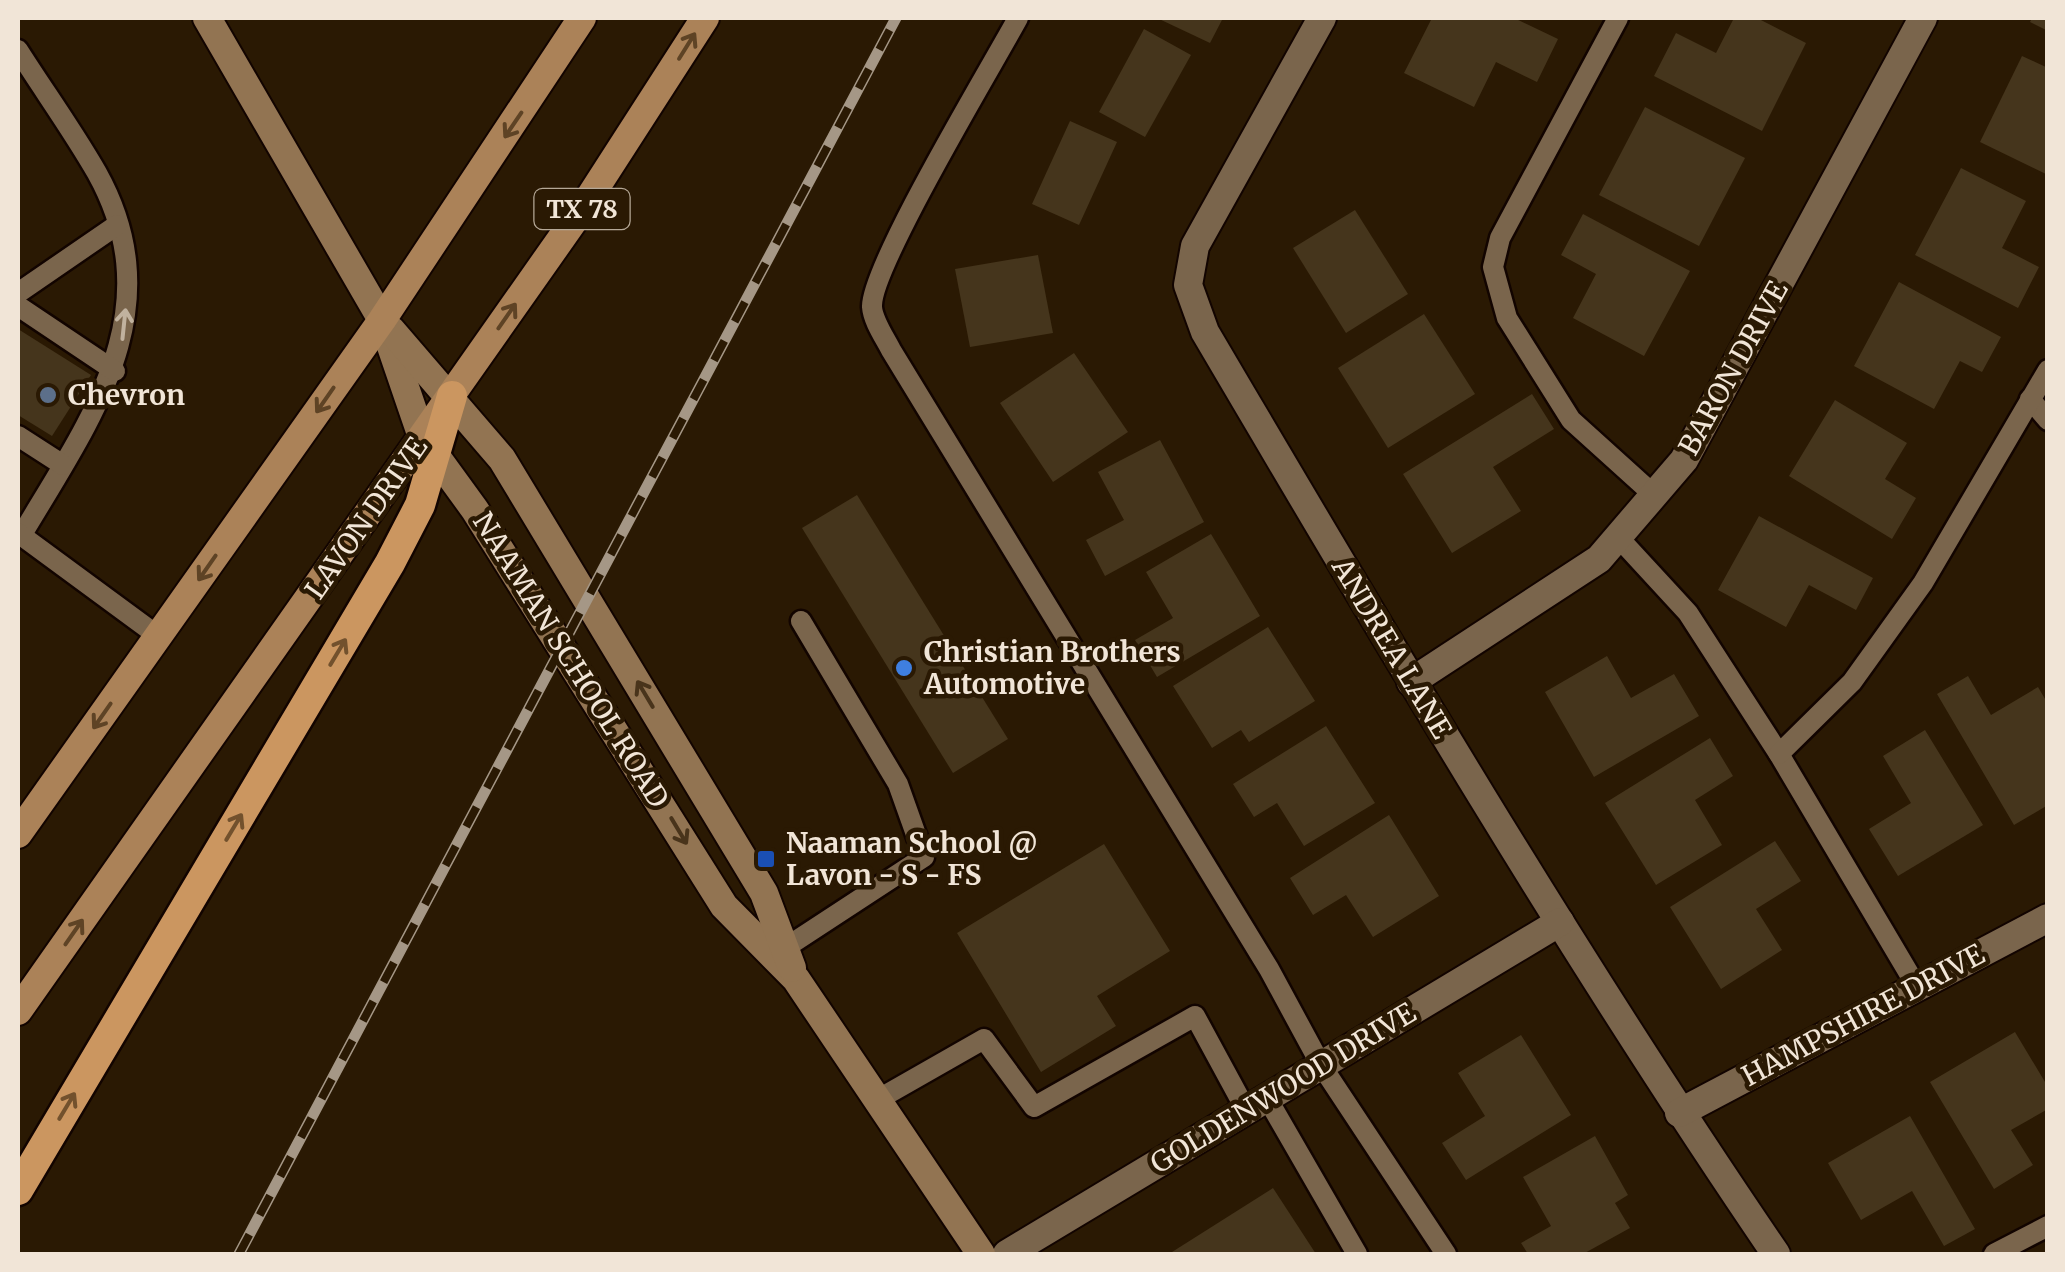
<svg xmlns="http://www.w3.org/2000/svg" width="2065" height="1272" font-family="Merriweather,serif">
	<rect width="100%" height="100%" fill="#2a1903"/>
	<!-- building -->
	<g fill="#45351c">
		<polygon points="1157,18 1223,18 1210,43"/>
		<polygon points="1432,18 1514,18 1558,39 1537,82 1496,62 1474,107 1404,73"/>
		<polygon points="1734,18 1757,18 1806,43 1762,131 1654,76 1676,33 1716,53"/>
		<polygon points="2032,18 2048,18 2048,31 2030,22"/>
		<polygon points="1144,29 1191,55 1145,137 1099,112"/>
		<polygon points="2022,56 2048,68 2048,175 1980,142"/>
		<polygon points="1645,107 1745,158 1699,246 1599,195"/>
		<polygon points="1070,121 1117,142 1079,225 1032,204"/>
		<polygon points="1961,168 2026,201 2002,248 2039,267 2018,308 1915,255"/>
		<polygon points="1355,210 1408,294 1346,333 1293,248"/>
		<polygon points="1583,214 1690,271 1644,356 1573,318 1596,274 1561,255"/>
		<polygon points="1038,255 1053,333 970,347 955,269"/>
		<polygon points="1899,282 2001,337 1982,372 1960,361 1934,409 1854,366"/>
		<polygon points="1424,314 1475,394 1388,448 1338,368"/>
		<polygon points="18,329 91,375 52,436 18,415"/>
		<polygon points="1074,353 1128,432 1053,482 1000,403"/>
		<polygon points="1532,394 1554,429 1493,467 1521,511 1452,553 1403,474"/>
		<polygon points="1835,400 1907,443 1885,479 1916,498 1892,539 1789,476"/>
		<polygon points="1160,440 1204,522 1105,576 1086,540 1124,520 1098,472"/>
		<polygon points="857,495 1008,739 953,773 802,528"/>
		<polygon points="1759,516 1873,578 1856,610 1809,585 1786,627 1718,590"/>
		<polygon points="1211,534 1260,616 1157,677 1135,640 1173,618 1146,572"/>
		<polygon points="1268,627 1315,701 1249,742 1241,730 1212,748 1173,686"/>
		<polygon points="1607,656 1631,698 1674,674 1699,716 1594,777 1545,692"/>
		<polygon points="1968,676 1991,715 2038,687 2048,704 2048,805 2014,825 1937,694"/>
		<polygon points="1326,726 1375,803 1304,846 1277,803 1254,817 1233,784"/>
		<polygon points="1925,730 1983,825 1898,876 1869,829 1911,803 1883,756"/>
		<polygon points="1710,738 1733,776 1695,800 1722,845 1656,885 1605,803"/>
		<polygon points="1389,815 1439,896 1373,937 1346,895 1313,915 1290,878"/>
		<polygon points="1775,841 1801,881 1756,909 1782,950 1721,989 1670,907"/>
		<polygon points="1104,844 1170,951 1097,996 1116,1026 1041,1072 957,933"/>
		<polygon points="2015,1032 2048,1087 2048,1109 2011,1130 2033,1165 1994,1189 1930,1082"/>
		<polygon points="1521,1035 1571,1115 1466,1180 1442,1143 1485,1116 1458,1073"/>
		<polygon points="1910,1116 1975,1229 1944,1246 1912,1191 1861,1220 1828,1163"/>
		<polygon points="1595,1136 1628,1195 1615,1203 1630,1228 1583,1254 1528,1254 1521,1243 1551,1226 1523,1177"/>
		<polygon points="1273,1188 1316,1254 1174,1254 1172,1252"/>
	</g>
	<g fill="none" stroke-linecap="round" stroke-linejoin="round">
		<defs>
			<g id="service">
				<path d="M 1018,18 C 992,66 870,268 872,307 C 873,321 885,338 891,350 L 1269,969 L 1321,1065 L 1446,1254"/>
				<polyline points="1618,18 1500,238 1493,267 1507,318 1571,420 1654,495"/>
				<path d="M 18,50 C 44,91 73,131 97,173 C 173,310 90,420 21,536"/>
				<polyline points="18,293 117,225"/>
				<polyline points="18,306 115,371"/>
				<polyline points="2030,399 2048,420"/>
				<polyline points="18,436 63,465"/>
				<polyline points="18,533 158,636"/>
				<polyline points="1618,537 1688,613 1779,754 1917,987"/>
				<polyline points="1779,754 1852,682 1923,583 2048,370"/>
				<polyline points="785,948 924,857 898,784 801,621"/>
				<polyline points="1267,1098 1357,1254"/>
				<polyline points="877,1100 984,1039 1034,1107 1195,1016 1246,1110"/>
				<polyline points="1994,1254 2048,1226"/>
			</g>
			<g id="minor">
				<path d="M 1322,18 L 1195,246 L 1188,285 L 1205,332 C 1388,643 1572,955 1776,1254"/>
				<polyline points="1411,682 1599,559 1684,460 1923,18"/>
				<polyline points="1679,1113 2048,918"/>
				<polyline points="1007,1254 1560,922"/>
			</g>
			<g id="secondary">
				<polyline points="207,18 382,320 422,437 475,510 724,906 796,979 981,1254"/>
				<polyline points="391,330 502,459 764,893 792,968"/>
			</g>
			<g id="primary">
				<polyline points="18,834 382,320 582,18"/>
				<polyline points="18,1011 582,209 705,18"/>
			</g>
			<polyline id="motorway" points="18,1190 390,563 420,505 452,396"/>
		</defs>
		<!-- service casing -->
		<use href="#service" stroke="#120400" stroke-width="25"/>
		<!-- minor casing -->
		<use href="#minor" stroke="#120400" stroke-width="32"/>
		<!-- secondary casing -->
		<use href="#secondary" stroke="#120400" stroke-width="32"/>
		<!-- primary casing -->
		<use href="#primary" stroke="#120400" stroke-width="32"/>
		<!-- motorway casing -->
		<use href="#motorway" stroke="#120400" stroke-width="35"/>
		<!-- service -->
		<use href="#service" stroke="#7a654c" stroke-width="20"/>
		<!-- minor -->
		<use href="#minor" stroke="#7a654c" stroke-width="28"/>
		<!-- secondary -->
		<use href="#secondary" stroke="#927452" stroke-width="28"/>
		<!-- primary -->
		<use href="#primary" stroke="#ab8258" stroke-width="28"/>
		<!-- motorway -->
		<use href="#motorway" stroke="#cb9660" stroke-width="30"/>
		<defs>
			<polyline id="rail" points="239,1254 896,18"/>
		</defs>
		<!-- rail casing -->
		<use href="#rail" stroke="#a59786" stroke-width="11"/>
		<!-- rail -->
		<use href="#rail" stroke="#2a1903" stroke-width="8" stroke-dasharray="22" stroke-linecap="butt"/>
	</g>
	<!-- one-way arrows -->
	<defs><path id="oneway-shaft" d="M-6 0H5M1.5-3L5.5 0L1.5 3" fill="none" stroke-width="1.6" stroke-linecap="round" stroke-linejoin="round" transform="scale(2.5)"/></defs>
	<g stroke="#5e4325">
		<use href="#oneway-shaft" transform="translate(687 46) rotate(-58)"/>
		<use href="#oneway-shaft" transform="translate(513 125) rotate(124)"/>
		<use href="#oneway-shaft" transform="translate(507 316) rotate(-55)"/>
		<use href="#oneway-shaft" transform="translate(325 400) rotate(125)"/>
		<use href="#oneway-shaft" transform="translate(207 568) rotate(125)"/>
		<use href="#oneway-shaft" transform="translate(102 716) rotate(125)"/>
		<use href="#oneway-shaft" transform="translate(74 932) rotate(-55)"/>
	</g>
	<use stroke="#c1b29f" href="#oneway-shaft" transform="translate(124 324) rotate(-84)"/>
	<g stroke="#72512d">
		<use href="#oneway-shaft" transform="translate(338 652) rotate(-59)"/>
		<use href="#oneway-shaft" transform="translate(234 827) rotate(-59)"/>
		<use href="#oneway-shaft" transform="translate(67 1106) rotate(-59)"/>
	</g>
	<g stroke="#49341b">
		<use href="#oneway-shaft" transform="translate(645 694) rotate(-121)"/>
		<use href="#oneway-shaft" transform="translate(679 831) rotate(59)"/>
	</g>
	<!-- markers -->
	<circle fill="#5c6f8a" stroke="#2a1903" stroke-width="4" cx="48" cy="395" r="10"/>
	<circle fill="#3f7fe0" stroke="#2a1903" stroke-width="4" cx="904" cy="668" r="10"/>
	<rect fill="#1a4fb4" stroke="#2a1903" stroke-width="4" x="756" y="849" width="20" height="20" rx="5"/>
	<g text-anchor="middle" stroke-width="9" stroke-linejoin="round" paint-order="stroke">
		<!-- shield labels -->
		<rect fill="#2a1903" stroke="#b5a897" stroke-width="2.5" x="534.5" y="189" width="95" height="40" rx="8"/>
		<g font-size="25" font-weight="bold" fill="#f1e5d7">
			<text x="582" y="218">TX 78</text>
		</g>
		<!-- street labels -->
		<g font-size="28" fill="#f1e5d7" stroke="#2a1903">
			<text transform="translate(1733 368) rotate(-61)" y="10">BARON DRIVE</text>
			<text transform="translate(366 518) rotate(-55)" y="10">LAVON DRIVE</text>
			<text transform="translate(1392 648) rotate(59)" y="10">ANDREA LANE</text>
			<text transform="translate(571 660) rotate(58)" y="10">NAAMAN SCHOOL ROAD</text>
			<text transform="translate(1863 1015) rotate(-28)" y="10">HAMPSHIRE DRIVE</text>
			<text transform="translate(1283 1088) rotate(-31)" y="10">GOLDENWOOD DRIVE</text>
		</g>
		<!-- poi labels -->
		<g font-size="28" font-weight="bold" fill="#f1e5d7" stroke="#2a1903" text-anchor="start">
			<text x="68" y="405">Chevron</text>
			<text x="924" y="662">Christian Brothers<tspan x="924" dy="32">Automotive</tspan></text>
			<text x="786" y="853">Naaman School @<tspan x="786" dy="32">Lavon - S - FS</tspan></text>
		</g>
	</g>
	<!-- border -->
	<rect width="2065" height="1272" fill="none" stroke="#f1e5d7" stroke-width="40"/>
</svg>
